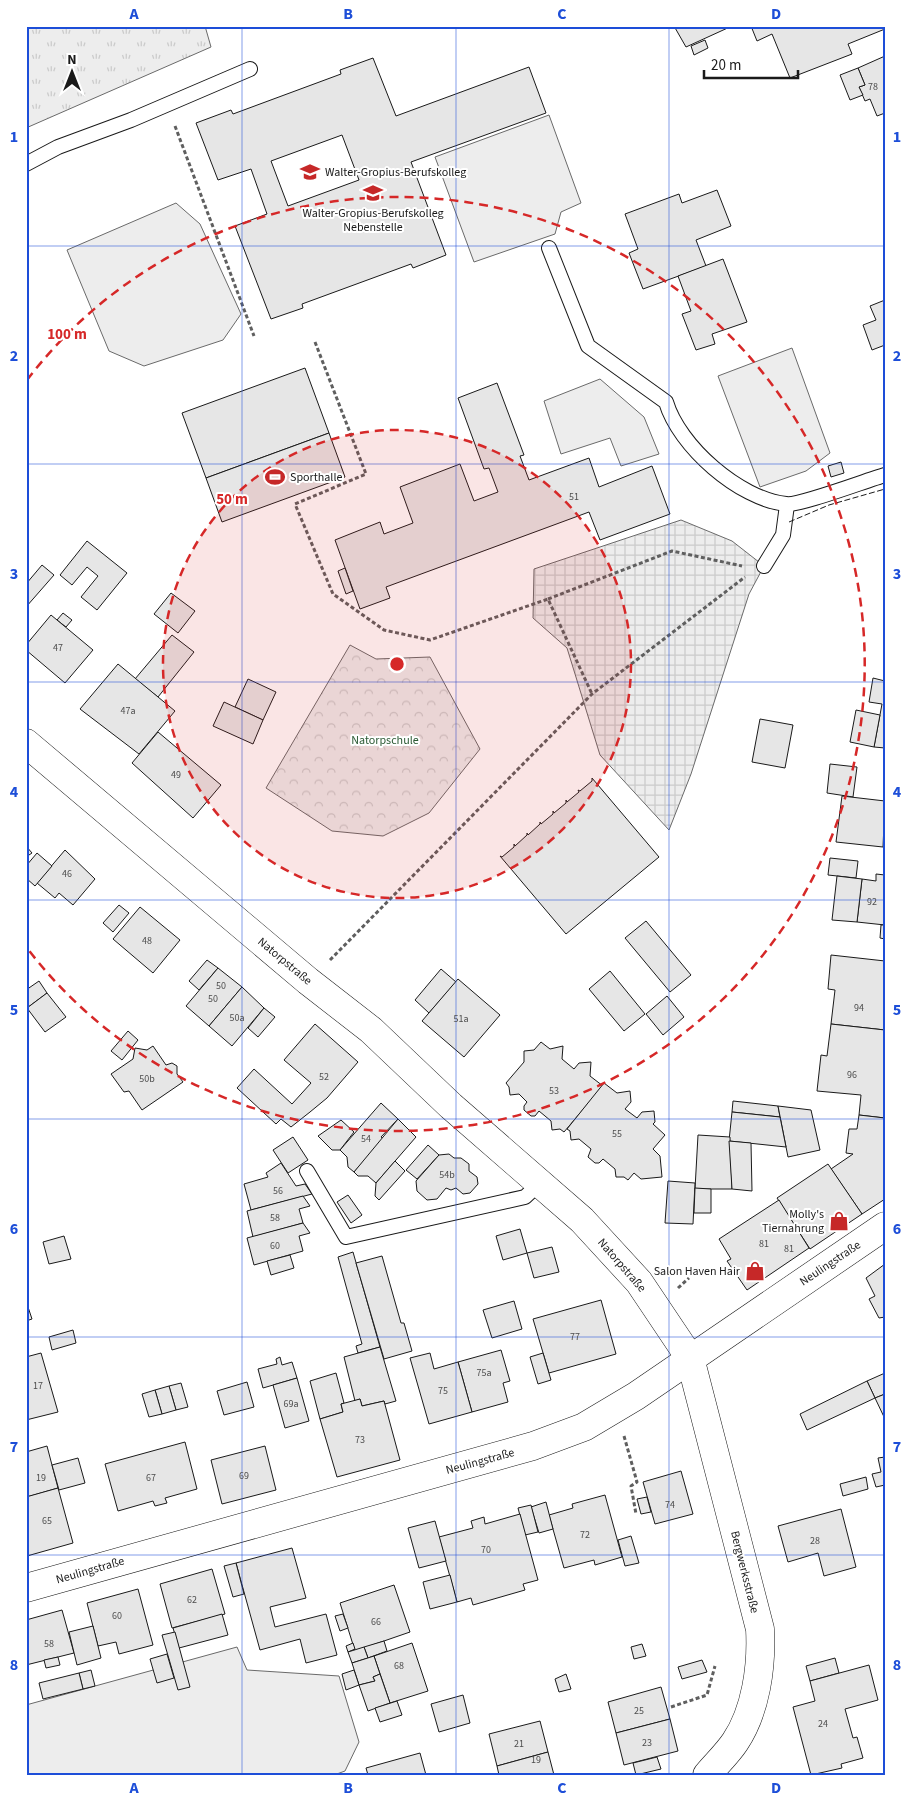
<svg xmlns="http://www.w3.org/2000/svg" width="911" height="1801" font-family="'Source Sans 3',sans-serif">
	<defs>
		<pattern id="grass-tufts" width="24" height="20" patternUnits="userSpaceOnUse" patternTransform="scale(1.25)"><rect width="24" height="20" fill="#ededed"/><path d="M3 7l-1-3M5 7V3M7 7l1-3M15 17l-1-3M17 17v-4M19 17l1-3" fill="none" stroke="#cbcbcb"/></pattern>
		<pattern id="park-crowns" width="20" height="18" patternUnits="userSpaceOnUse" patternTransform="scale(1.25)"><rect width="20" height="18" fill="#ededed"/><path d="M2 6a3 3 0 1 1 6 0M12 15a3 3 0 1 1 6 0" fill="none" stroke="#cbcbcb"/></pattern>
		<pattern id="plaza-grid" width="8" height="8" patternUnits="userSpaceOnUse" patternTransform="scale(1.25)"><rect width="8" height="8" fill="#ededed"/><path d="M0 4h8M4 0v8" fill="none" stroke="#cbcbcb"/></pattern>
	</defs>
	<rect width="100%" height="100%" fill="#fff"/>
	<!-- grass -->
	<polygon fill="url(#grass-tufts)" stroke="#6a6a6a" points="26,26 205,26 211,47 26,128"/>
	<!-- park -->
	<polygon fill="url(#park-crowns)" stroke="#6a6a6a" points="350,645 376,659 430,657 480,749 429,813 383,836 332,831 266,788"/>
	<!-- built -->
	<g fill="#ededed" stroke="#6a6a6a">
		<polygon points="549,115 581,203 561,212 555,234 474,262 435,157"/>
		<polygon points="176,203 200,224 241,314 223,340 144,366 109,351 67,250"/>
		<polygon points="792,348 830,453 806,471 760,487 718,376"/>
		<polygon points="600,379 644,417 659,454 621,466 610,438 561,454 544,401"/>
		<polygon points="237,1647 247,1670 339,1676 359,1742 345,1771 334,1775 26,1775 26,1705"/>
	</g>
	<!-- plaza -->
	<polygon fill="url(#plaza-grid)" stroke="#6a6a6a" points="681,520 732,541 764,566 749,594 691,774 669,830 600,755 567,648 533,618 534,569"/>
	<!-- building -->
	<g fill="#e6e6e6" stroke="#1a1a1a" fill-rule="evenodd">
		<polygon points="674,26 732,26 686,47"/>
		<polygon points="751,26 885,26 885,29 848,44 852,54 790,78 772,34 757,41"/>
		<polygon points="705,40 708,48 694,55 691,46"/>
		<polygon points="885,56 885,113 877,116 870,99 865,101 859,87 865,85 858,68"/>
		<path d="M 373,58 L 396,116 L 529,67 L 546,113 L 411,162 L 446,255 L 413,268 L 411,264 L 302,304 L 303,308 L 271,319 L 235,226 L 267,214 L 251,169 L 218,180 L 196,123 L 231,110 L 233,114 L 341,74 L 340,70 ZM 342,135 L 359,180 L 288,206 L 271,161 Z"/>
		<polygon points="858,68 865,85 859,87 863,95 850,100 840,75"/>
		<polygon points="717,190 731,226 696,240 706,266 643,289 629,253 638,249 625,214 679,194 682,203"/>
		<polygon points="723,259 747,322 712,334 715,344 696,350 682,314 691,311 678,276"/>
		<polygon points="885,300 885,345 872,350 863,325 876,320 870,306"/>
		<polygon points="305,368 329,433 206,478 182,413"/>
		<polygon points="497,383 524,455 520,456 529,480 589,458 599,487 652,466 670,514 600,540 589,512 386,587 390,598 360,609 335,540 380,522 384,534 413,523 400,487 460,464 474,501 498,492 489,468 484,469 458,398"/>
		<polygon points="329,433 345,477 222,522 206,478"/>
		<polygon points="841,462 844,473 831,477 828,466"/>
		<polygon points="87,541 127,573 97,610 81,597 98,576 87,567 72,585 60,575"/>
		<polygon points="42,565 54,575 26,607 26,584"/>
		<polygon points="345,568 353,591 346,594 338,571"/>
		<polygon points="171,593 195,611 178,633 154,614"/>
		<polygon points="63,613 72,620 66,627 57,620"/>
		<polygon points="51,615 93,650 65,683 26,650 26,645"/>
		<polygon points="172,635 194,652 158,697 135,679"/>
		<polygon points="118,664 175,711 139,754 80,709"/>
		<polygon points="873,678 885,681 885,748 874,747 882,704 869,702"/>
		<polygon points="248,679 276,692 263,720 235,707"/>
		<polygon points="224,702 263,720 253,744 213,726"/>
		<polygon points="856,710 880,715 874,747 850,742"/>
		<polygon points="760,719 793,725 785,768 752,762"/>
		<polygon points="158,732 221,785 193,818 132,763"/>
		<polygon points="830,764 857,767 853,797 827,793"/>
		<polygon points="592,778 659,857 566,934 500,856 502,857 514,847 514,844 515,846 527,835 527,833 528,835 540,824 540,822 541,824 553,814 553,811 554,813 566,803 566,800 567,802 579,792 578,790 580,791 592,781"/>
		<polygon points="842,796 885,801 883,847 836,842"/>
		<polygon points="26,846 32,853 26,857"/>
		<polygon points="65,850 95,879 73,905 59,893 55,898 37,883"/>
		<polygon points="37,853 52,866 35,886 26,878 26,866"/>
		<polygon points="830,858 858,861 856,878 828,875"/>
		<polygon points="876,874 885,875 885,925 857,922 862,879 876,881"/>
		<polygon points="837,876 862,879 857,922 832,920"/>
		<polygon points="119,905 129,913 113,932 103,923"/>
		<polygon points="140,907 180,940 153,973 113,939"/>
		<polygon points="646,921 691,975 670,992 625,938"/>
		<polygon points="881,925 885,925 885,939 880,938"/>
		<polygon points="831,955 885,961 885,1030 831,1024 835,990 828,989"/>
		<polygon points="207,960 218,968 199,990 189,981"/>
		<polygon points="218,968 242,987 209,1026 186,1006"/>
		<polygon points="441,969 456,982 429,1013 415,1000"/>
		<polygon points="610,971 645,1014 624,1031 589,989"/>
		<polygon points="458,979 500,1015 464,1057 422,1021"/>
		<polygon points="39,981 47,993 27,1008 26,990"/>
		<polygon points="242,987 264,1008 232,1046 209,1026"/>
		<polygon points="47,993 66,1017 45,1032 27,1008"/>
		<polygon points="667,996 684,1017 663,1035 646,1014"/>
		<polygon points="264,1008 275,1017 258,1037 248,1028"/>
		<polygon points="315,1024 358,1062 327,1098 310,1112 291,1127 281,1119 276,1124 237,1088 254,1069 292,1104 311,1083 284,1060"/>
		<polygon points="831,1024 885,1030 885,1118 859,1115 861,1095 817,1091 821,1055 827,1056"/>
		<polygon points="128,1031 138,1040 122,1060 111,1051"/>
		<polygon points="541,1042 550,1049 563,1046 562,1059 574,1069 579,1063 591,1062 590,1076 603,1086 564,1132 560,1129 552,1130 551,1121 539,1111 535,1116 531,1116 524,1110 524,1106 527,1102 519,1094 510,1095 509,1087 506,1083 524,1062 524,1051 534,1050"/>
		<polygon points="153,1046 166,1065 172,1063 177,1066 177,1074 183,1082 142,1110 129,1091 124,1092 111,1074 133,1059 135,1048 147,1050"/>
		<polygon points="604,1083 617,1093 630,1091 631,1102 625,1109 637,1118 642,1112 654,1111 655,1122 653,1124 665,1135 653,1149 660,1156 662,1177 641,1179 634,1173 628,1180 624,1177 616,1177 615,1169 603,1159 599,1163 595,1163 588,1157 591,1149 579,1139 571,1140 570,1131 567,1129"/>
		<polygon points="733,1101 778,1106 780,1117 732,1112"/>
		<polygon points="381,1103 398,1119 381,1137 384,1139 354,1172 348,1167 347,1157 340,1150"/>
		<polygon points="778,1106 811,1110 820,1150 788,1157"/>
		<polygon points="732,1112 780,1117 786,1147 729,1141"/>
		<polygon points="859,1115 885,1118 885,1199 862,1214 831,1169 853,1154 846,1153 849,1129 857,1129"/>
		<polygon points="398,1119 416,1137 376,1183 368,1176 358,1176 354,1172"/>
		<polygon points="341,1120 354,1132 340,1150 332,1150 318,1136"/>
		<polygon points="698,1135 730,1137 732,1189 695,1189"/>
		<polygon points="293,1137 308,1160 288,1173 273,1150"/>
		<polygon points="729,1141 751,1143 752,1191 732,1189"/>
		<polygon points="428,1145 439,1155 417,1179 406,1170"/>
		<polygon points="449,1154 454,1158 461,1158 469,1164 469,1171 477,1177 478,1184 470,1193 463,1194 456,1188 451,1190 446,1188 437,1199 427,1200 417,1191 416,1181 439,1155"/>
		<polygon points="395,1161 405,1171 379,1200 375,1196 376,1183"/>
		<polygon points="281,1163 296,1186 305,1184 312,1194 251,1210 244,1184 268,1177 266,1173"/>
		<polygon points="828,1164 862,1214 810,1249 777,1198"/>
		<polygon points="668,1181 695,1183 693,1224 665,1223"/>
		<polygon points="695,1188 711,1189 711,1213 694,1213"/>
		<polygon points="348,1195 362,1215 351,1223 337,1202"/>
		<polygon points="303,1196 310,1206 299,1209 303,1223 253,1237 247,1211"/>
		<polygon points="779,1200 809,1248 747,1290 727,1261 731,1259 719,1239"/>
		<polygon points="303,1223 310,1233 299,1236 303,1251 254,1265 247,1238"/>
		<polygon points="520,1229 527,1253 503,1260 496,1236"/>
		<polygon points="64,1236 71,1259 49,1264 43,1242"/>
		<polygon points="552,1247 559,1272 534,1278 527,1253"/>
		<polygon points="353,1252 380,1347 358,1353 356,1346 362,1344 338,1257"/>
		<polygon points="290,1255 294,1268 271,1275 267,1261"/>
		<polygon points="382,1256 401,1323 404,1323 412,1351 384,1359 356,1263"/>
		<polygon points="885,1264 885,1317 879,1318 869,1299 875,1296 866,1278"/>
		<polygon points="601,1300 616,1354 549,1373 533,1319"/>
		<polygon points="26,1301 32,1319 26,1321"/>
		<polygon points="514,1301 522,1329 492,1338 483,1310"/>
		<polygon points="73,1330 76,1343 52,1350 49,1337"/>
		<polygon points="380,1347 396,1401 385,1404 384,1401 362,1406 360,1399 355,1401 344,1357"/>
		<polygon points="501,1350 510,1381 503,1383 508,1402 472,1412 458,1362"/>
		<polygon points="41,1353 58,1412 26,1420 26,1357"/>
		<polygon points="430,1353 434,1369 458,1362 472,1412 429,1424 410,1358"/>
		<polygon points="543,1353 551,1380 538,1384 530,1357"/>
		<polygon points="280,1357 282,1365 292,1362 297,1378 263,1388 258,1369 277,1364 276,1359"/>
		<polygon points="336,1373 344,1403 341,1404 343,1412 320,1419 310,1381"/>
		<polygon points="885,1373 885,1394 875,1398 867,1381"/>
		<polygon points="297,1378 309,1421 285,1428 273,1385"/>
		<polygon points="867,1381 875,1398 807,1430 800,1414"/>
		<polygon points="247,1382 254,1407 224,1415 217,1391"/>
		<polygon points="181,1383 188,1407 176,1410 169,1386"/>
		<polygon points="169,1386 176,1410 162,1414 155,1390"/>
		<polygon points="155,1390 162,1414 149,1417 142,1394"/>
		<polygon points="885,1394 885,1419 875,1398"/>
		<polygon points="360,1399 362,1406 384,1401 400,1460 337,1477 320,1419 343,1412 341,1404"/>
		<polygon points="185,1442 197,1489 165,1498 167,1503 155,1506 153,1501 118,1511 105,1464"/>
		<polygon points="47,1446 58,1488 27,1497 26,1452"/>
		<polygon points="265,1446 276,1490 222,1504 211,1460"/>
		<polygon points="885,1457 885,1485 876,1487 872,1474 881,1472 878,1458"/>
		<polygon points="78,1458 85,1483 59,1490 52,1465"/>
		<polygon points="681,1471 693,1514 655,1524 643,1482"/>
		<polygon points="866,1477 868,1489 843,1496 840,1484"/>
		<polygon points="58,1488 73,1543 27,1556 26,1497"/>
		<polygon points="605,1495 622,1557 595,1565 594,1560 564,1568 549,1515 573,1508 572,1504"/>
		<polygon points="647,1497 651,1512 641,1514 637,1499"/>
		<polygon points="546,1502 553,1529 539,1533 531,1507"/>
		<polygon points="531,1505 538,1532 525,1535 518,1508"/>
		<polygon points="841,1509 856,1567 824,1576 818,1553 788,1562 778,1526"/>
		<polygon points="520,1514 538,1580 523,1584 525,1590 473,1605 471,1598 457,1602 439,1537 473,1528 471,1521 484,1517 485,1524"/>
		<polygon points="435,1521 446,1561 419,1568 408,1528"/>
		<polygon points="631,1536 639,1563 625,1566 618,1540"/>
		<polygon points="292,1548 306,1598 270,1607 275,1627 326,1614 337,1655 306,1663 300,1639 260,1650 236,1563"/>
		<polygon points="236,1563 244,1594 233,1597 224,1566"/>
		<polygon points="212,1569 225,1614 172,1628 160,1584"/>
		<polygon points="450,1575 457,1602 430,1609 423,1582"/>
		<polygon points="394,1585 410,1632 355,1651 340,1603"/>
		<polygon points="138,1589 153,1645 119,1654 116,1642 98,1646 87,1603"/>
		<polygon points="62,1610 74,1653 26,1665 26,1620"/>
		<polygon points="222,1614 228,1635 179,1648 173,1628"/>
		<polygon points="343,1614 348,1628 340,1631 335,1616"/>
		<polygon points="93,1626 101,1658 77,1665 69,1632"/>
		<polygon points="175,1632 190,1687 178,1690 162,1635"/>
		<polygon points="384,1641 387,1651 368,1658 364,1647"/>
		<polygon points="353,1643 355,1649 348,1652 346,1646"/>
		<polygon points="412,1643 428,1691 390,1703 374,1656"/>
		<polygon points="642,1644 646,1656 634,1659 631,1647"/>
		<polygon points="364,1647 368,1658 352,1663 348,1652"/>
		<polygon points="167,1654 174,1678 157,1683 150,1659"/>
		<polygon points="374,1656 380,1674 373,1677 375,1681 359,1685 352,1663"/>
		<polygon points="58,1657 60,1665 46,1668 44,1660"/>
		<polygon points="835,1658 839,1673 810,1681 806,1666"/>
		<polygon points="702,1660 707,1672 682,1679 678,1667"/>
		<polygon points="869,1665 878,1700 845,1709 853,1738 857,1737 863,1758 841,1764 842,1768 811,1775 793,1707 815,1701 810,1681"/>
		<polygon points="91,1670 95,1686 83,1689 79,1673"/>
		<polygon points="354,1670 359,1685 346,1690 342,1674"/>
		<polygon points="79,1673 83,1689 43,1699 39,1683"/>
		<polygon points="380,1674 390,1703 368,1711 359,1685 375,1681 373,1677"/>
		<polygon points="566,1674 571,1689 559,1692 555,1679"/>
		<polygon points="661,1687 670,1719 616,1733 608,1702"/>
		<polygon points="463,1695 470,1723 439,1732 431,1704"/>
		<polygon points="397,1701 402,1715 380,1722 375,1708"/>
		<polygon points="670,1719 678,1751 624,1765 616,1733"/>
		<polygon points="540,1721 548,1752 497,1766 489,1734"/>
		<polygon points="548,1752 554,1775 499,1775 497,1766"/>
		<polygon points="420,1753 426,1775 368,1775 366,1768"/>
		<polygon points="657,1757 661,1769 636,1775 633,1763"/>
	</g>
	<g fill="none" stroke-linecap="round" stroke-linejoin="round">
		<defs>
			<g id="lane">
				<polyline points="26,164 58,147 131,120 250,69"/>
				<path d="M 549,248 L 588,346 L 666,402 C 679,446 739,499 786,504 C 799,506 867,480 885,475"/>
				<polyline points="764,566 783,535 787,505"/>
				<polyline points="307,1171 346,1237 525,1197 541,1182"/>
			</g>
			<g id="street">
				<path d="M 26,743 L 308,981 L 371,1030 L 451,1106 L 582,1220 L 639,1282 L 690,1358 L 760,1629 C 762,1666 756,1711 735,1742 C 727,1754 716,1764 707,1775"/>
				<polyline points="26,1588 533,1446 584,1427 636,1396 885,1226"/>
			</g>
		</defs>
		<!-- lane casing -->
		<use href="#lane" stroke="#1a1a1a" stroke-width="16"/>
		<!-- street casing -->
		<use href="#street" stroke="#1a1a1a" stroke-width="29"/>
		<!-- path -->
		<g stroke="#5f5f5f" stroke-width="3" stroke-dasharray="4 2.5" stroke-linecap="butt">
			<polyline points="175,126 254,336"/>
			<polyline points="315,342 366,474 295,504 333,594 384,630 430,640 548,599 592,694"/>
			<polyline points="548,599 672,551 742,566"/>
			<polyline points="330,960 592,694 745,577"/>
			<polyline points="678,1288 689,1278"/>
			<polyline points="624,1436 637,1482 631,1486 636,1514"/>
			<polyline points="671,1707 707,1695 715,1666"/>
		</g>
		<!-- lane -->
		<use href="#lane" stroke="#fff" stroke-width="14"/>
		<!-- street -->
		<use href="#street" stroke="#fff" stroke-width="28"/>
		<!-- fence -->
		<polyline stroke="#1a1a1a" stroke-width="1" stroke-dasharray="6 2.5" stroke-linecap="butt" points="789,522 829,505 885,489"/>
	</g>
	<!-- grid -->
	<path fill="none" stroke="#1d4ed8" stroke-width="1" stroke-opacity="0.55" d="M 242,26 L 242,1775M 456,26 L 456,1775M 669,26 L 669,1775M 26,246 L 885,246M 26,464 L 885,464M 26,682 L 885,682M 26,900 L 885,900M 26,1119 L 885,1119M 26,1337 L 885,1337M 26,1555 L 885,1555"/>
	<!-- distance rings -->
	<circle cx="397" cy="664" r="234" fill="#d62828" fill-opacity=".12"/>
	<g fill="none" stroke="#d62828" stroke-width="2.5" stroke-dasharray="9 6">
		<circle cx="397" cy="664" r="234"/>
		<path d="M27 380A467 467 0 1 1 27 948"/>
	</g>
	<!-- icons -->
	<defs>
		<symbol id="school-bare" viewBox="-9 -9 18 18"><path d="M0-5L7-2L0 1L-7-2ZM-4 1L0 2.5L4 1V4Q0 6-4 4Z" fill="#c62828" stroke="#fff" stroke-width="2.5" paint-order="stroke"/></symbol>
		<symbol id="stadium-bare" viewBox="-9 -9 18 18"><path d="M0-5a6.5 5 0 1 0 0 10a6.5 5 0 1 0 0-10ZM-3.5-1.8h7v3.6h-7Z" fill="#c62828" stroke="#fff" stroke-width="2.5" paint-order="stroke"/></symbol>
		<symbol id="shop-bare" viewBox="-9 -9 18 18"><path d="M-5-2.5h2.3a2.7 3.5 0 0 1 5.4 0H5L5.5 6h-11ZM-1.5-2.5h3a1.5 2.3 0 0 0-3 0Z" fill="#c62828" stroke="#fff" stroke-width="2.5" paint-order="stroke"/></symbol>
	</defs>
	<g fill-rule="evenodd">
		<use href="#school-bare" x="296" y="158" width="28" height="28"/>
		<use href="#school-bare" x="359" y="179" width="28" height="28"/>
		<use href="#stadium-bare" x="261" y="463" width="28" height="28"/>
		<use href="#shop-bare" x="825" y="1207" width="28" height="28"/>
		<use href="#shop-bare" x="741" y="1257" width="28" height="28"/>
	</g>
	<g text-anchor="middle" stroke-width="4" stroke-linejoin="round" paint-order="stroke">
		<!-- number labels -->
		<g font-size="10" fill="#4d4d4d">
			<text x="873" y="90">78</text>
			<text x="574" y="500">51</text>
			<text x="58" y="651">47</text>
			<text x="128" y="714">47a</text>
			<text x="176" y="778">49</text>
			<text x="67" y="877">46</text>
			<text x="872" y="905">92</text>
			<text x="147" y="944">48</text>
			<text x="221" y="989">50</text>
			<text x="213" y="1002">50</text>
			<text x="859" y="1011">94</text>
			<text x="237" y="1021">50a</text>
			<text x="461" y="1022">51a</text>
			<text x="852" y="1078">96</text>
			<text x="324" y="1080">52</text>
			<text x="147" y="1082">50b</text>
			<text x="554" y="1094">53</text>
			<text x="617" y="1137">55</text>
			<text x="366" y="1142">54</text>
			<text x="447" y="1178">54b</text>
			<text x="278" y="1194">56</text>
			<text x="275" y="1221">58</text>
			<text x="764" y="1247">81</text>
			<text x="275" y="1249">60</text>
			<text x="789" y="1252">81</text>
			<text x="575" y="1340">77</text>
			<text x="484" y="1376">75a</text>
			<text x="38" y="1389">17</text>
			<text x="443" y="1394">75</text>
			<text x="291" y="1407">69a</text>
			<text x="360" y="1443">73</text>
			<text x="244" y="1479">69</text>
			<text x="41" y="1481">19</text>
			<text x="151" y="1481">67</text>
			<text x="670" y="1508">74</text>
			<text x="47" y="1524">65</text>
			<text x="585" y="1538">72</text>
			<text x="815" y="1544">28</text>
			<text x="486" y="1553">70</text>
			<text x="192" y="1603">62</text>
			<text x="117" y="1619">60</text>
			<text x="376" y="1625">66</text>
			<text x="49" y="1647">58</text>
			<text x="399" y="1669">68</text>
			<text x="639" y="1714">25</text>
			<text x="823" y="1727">24</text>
			<text x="647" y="1746">23</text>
			<text x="519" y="1747">21</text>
			<text x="536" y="1763">19</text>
		</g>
		<!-- poi labels -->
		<g font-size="12" fill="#1a1a1a" stroke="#fff" text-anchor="start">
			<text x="325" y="176">Walter-Gropius-Berufskolleg</text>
			<text x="373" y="217" text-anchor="middle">Walter-Gropius-Berufskolleg<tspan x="373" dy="14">Nebenstelle</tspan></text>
			<text x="290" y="481">Sporthalle</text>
			<text x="824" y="1218" text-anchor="end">Molly's<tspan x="824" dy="14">Tiernahrung</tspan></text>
			<text x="740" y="1275" text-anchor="end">Salon Haven Hair</text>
		</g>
		<!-- park labels -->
		<g font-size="12" fill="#2b5a34" stroke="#fff">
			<text x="385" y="744">Natorpschule</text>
		</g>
		<!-- street labels -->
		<g font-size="12" fill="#1a1a1a" stroke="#fff">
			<text transform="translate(285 961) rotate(40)" y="4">Natorpstraße</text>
			<text transform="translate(830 1263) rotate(-34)" y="4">Neulingstraße</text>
			<text transform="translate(622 1265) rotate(49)" y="4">Natorpstraße</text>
			<text transform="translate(480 1461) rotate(-15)" y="4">Neulingstraße</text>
			<text transform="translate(90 1570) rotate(-16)" y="4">Neulingstraße</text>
			<text transform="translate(745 1572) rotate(76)" y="4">Bergwerksstraße</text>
		</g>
	</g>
	<circle cx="397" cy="664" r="8" fill="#d62828" stroke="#fff" stroke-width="2.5"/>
	<g font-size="15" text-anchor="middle" font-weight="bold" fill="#d62828" stroke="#fff" stroke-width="4" stroke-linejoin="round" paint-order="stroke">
		<text x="67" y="339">100 m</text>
		<text x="232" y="504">50 m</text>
	</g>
	<!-- border -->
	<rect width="911" height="1801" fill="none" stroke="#ffffff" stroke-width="55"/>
	<!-- north arrow -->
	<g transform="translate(72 72)" stroke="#ffffff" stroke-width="4" paint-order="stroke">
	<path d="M0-4L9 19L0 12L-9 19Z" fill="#1a1a1a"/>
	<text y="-8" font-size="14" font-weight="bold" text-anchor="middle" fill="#1a1a1a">N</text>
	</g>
	<!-- scale -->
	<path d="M704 70v8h94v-8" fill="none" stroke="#1a1a1a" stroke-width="2.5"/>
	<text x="711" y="70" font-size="15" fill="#1a1a1a" stroke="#ffffff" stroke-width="4" paint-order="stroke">20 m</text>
	<rect x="28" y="28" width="856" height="1746" fill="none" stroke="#1d4ed8" stroke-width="2"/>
	<g font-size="16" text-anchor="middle" font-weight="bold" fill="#1d4ed8">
		<text x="134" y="19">A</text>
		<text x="348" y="19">B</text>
		<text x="562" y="19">C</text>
		<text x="776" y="19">D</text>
		<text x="14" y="142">1</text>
		<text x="897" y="142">1</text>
		<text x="14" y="361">2</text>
		<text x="897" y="361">2</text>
		<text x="14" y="579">3</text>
		<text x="897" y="579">3</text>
		<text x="14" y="797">4</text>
		<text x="897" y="797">4</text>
		<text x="14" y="1015">5</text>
		<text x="897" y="1015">5</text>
		<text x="14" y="1234">6</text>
		<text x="897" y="1234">6</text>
		<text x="14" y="1452">7</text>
		<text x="897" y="1452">7</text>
		<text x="14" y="1670">8</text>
		<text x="897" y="1670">8</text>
		<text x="134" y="1793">A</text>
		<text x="348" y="1793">B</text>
		<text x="562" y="1793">C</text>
		<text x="776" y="1793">D</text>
	</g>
</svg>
